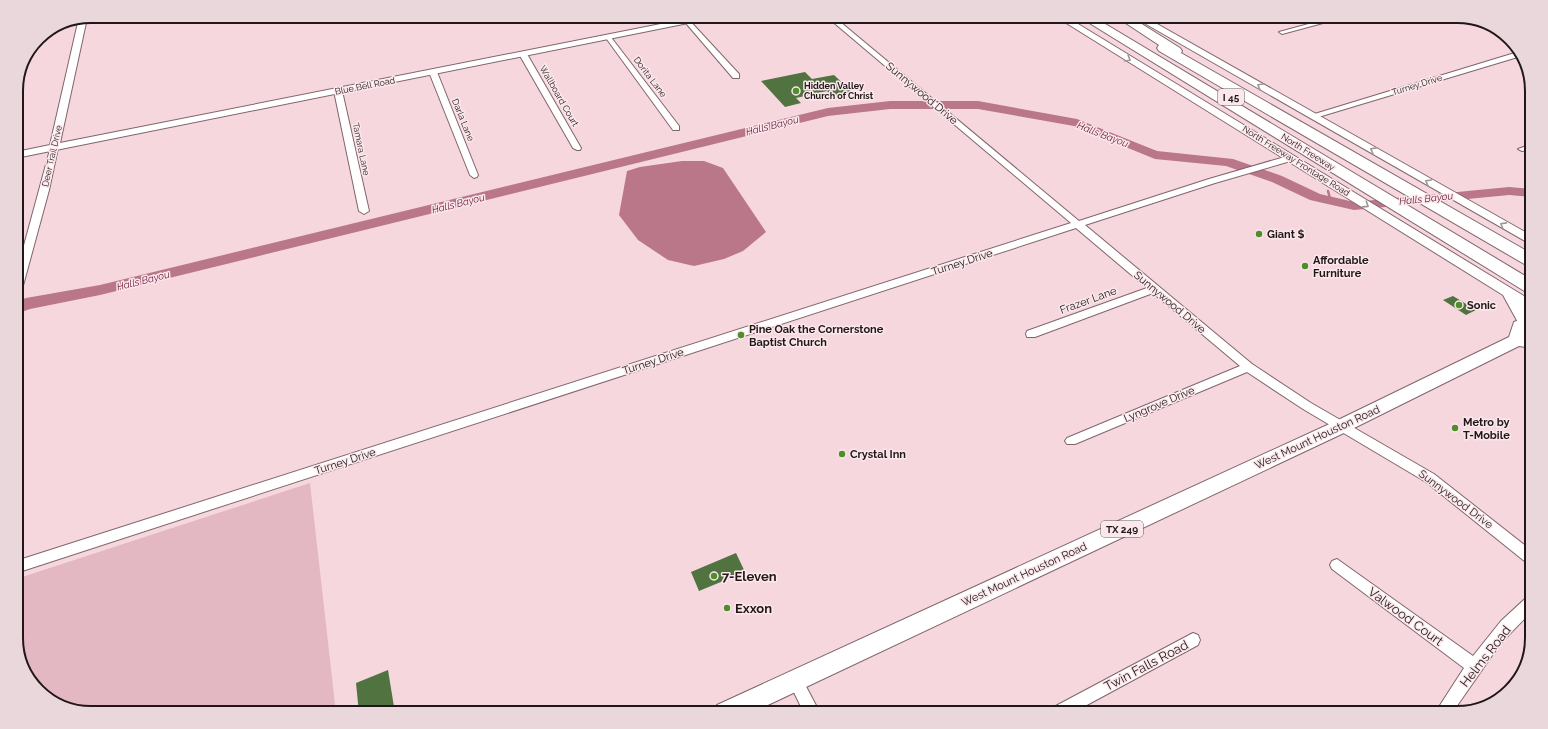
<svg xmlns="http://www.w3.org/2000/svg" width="1548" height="729" font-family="Raleway,sans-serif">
	<rect width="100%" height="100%" fill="#f6d7de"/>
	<!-- green -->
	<polygon fill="#e4b8c3" points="310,483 336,713 91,713 58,705 29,680 16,643 16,579"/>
	<!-- water -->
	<polygon fill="#ba7789" points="682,161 704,161 723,168 766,232 743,251 724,259 694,266 668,260 638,240 619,215 627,171 640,167"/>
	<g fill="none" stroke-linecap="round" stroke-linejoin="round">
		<!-- stream -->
		<polyline stroke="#ba7789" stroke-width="2.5" points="1328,191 1331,202"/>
		<!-- river -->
		<polygon fill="#ba7789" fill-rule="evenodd" points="890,101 978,101 1077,119 1157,151 1233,159 1282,176 1320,194 1354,202 1509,187 1532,189 1532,197 1509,195 1354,210 1310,200 1272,182 1226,166 1155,159 1074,126 978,109 890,109 828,116 100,295 30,309 16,314 16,302 26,298 100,285 828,108"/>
	</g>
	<!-- building -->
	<g fill="#51733f">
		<polygon points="805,72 812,79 834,75 852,92 832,96 827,91 796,98 801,103 785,107 761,81"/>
		<polygon points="1453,296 1476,310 1466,315 1443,300"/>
		<polygon points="736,553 745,572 699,591 691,572"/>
		<polygon points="388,670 395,713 359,713 356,683"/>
	</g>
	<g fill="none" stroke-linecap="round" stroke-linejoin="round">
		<defs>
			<g id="minor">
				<polygon points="826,16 833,16 1079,221 1209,179 1288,156 1294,156 1294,160 1215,183 1085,225 1252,364 1311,403 1434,474 1532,551 1532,565 1527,563 1426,482 1303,409 1247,372 1075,444 1067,444 1065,441 1067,438 1240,366 1153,293 1035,337 1027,337 1026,334 1027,331 1147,288 1076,228 16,573 16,561 1071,223"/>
				<polygon points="1338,16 1349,16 1282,34 1279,32"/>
				<polygon points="685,20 689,20 739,74 739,78 733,78 685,22"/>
				<polygon points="606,36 610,36 679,126 679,130 673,130 606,38"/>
				<polygon points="520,52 527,54 581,148 580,150 577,150 573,148 519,54"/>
				<polygon points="1518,52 1520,52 1521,56 1315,118 1308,116"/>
				<polygon points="430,70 437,72 478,175 477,177 474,178 470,175 429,72"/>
				<polygon points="335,89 342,91 369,211 364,214 359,211 334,91"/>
				<polygon points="1532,144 1532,149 1522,151 1518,149"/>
				<polygon points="51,146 54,146 58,148 49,190 21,293 16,296 16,275"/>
				<polygon points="1337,559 1473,656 1501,621 1527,597 1532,596 1532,611 1500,644 1452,713 1435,713 1464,668 1332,569 1330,565 1332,561"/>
				<polygon points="1193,633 1198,635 1200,640 1198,645 1072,713 1049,713 1052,708"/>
				<polygon points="795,673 800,675 820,713 804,713 788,680 790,675"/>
			</g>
			<polygon id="tertiary" points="701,16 717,16 713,18 16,158 16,152 50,145 79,18 87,18 60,143"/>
			<g id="secondary">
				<polygon points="1055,16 1065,16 1532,301 1532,312 1526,310 1532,322 1530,326 1525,328 1520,326 1503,295"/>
				<polygon points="1132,16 1143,16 1532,236 1532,245"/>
			</g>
			<polygon id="primary" points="1532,315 1532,327 1527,329 1526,335 1532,336 1532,348 1519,346 1348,431 751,713 713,713 717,705 1336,421 1509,337 1514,322"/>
			<g id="motorway">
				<polygon points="1078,16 1092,16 1532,280 1532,294 1526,292"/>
				<polygon points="1115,16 1129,16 1180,48 1182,51 1181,53 1532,254 1532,266 1526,265 1159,51 1157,48 1159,45"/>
			</g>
		</defs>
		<!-- minor casing -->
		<use href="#minor" stroke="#80656b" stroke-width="2"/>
		<!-- tertiary casing -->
		<use href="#tertiary" stroke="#80656b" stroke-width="2"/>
		<!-- secondary casing -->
		<use href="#secondary" stroke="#80656b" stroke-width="2"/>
		<!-- primary casing -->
		<use href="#primary" stroke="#80656b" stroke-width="2"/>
		<!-- motorway casing -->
		<use href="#motorway" stroke="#80656b" stroke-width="2"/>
		<!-- minor -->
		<use href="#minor" fill="#fff" fill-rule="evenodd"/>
		<!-- tertiary -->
		<use href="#tertiary" fill="#fff" fill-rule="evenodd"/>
		<!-- secondary -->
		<use href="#secondary" fill="#fff" fill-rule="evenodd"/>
		<!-- primary -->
		<use href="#primary" fill="#fff" fill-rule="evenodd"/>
		<!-- motorway -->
		<use href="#motorway" fill="#fff" fill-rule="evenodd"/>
	</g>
	<!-- one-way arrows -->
	<defs><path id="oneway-chevron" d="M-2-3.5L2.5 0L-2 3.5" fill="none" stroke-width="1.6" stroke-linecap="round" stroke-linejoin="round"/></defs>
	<g stroke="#9b9798">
		<use href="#oneway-chevron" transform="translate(1128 59) rotate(31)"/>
		<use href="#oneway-chevron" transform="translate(1260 86) rotate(-150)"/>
		<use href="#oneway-chevron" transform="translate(1373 150) rotate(-151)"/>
		<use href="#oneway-chevron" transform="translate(1428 182) rotate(-150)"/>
		<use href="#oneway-chevron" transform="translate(1366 205) rotate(33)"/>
		<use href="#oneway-chevron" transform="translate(1503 225) rotate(-151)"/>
	</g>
	<!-- markers -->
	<g fill="#528d2b" stroke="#fbe8ec" stroke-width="1.5">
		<circle cx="796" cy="91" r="4"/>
		<circle cx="1259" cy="234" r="4"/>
		<circle cx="1305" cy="266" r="4"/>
		<circle cx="1459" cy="305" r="4"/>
		<circle cx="741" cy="335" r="4"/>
		<circle cx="1455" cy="428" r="4"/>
		<circle cx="842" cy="454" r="4"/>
		<circle cx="714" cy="576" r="4"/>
		<circle cx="727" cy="608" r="4"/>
	</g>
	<g text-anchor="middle" stroke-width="3" stroke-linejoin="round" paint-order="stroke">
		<!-- far-street labels -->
		<g font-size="9" fill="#211719" stroke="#fbe8ec">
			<text transform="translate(650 77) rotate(53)" y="3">Dorita Lane</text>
			<text transform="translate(1417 85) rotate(-17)" y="3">Turney Drive</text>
			<text transform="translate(365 86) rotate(-11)" y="3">Blue Bell Road</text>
			<text transform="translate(559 96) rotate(60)" y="3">Wallboard Court</text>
			<text transform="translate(463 120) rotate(68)" y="3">Darla Lane</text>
			<text transform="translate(361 149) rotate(78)" y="3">Tamara Lane</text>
			<text transform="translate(1308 152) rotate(32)" y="3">North Freeway</text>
			<text transform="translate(52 156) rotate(-77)" y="3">Deer Trail Drive</text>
			<text transform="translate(1296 161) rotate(32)" y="3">North Freeway Frontage Road</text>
		</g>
		<!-- far-poi labels -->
		<g font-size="9" font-weight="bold" fill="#211719" stroke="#fbe8ec" text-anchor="start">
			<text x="804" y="89">Hidden Valley<tspan x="804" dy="10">Church of Christ</tspan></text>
		</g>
		<!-- shield labels -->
		<g fill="#fbe8ec" stroke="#625658" stroke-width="1">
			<rect x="1218" y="89" width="26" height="16" rx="3"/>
			<rect x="1101" y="521" width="42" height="16" rx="3"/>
		</g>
		<g font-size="10" font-weight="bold" fill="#211719">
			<text x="1231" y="101">I 45</text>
			<text x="1122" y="533">TX 249</text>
		</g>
		<!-- far-water labels -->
		<g font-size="10" font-style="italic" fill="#691737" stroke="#fbe8ec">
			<text transform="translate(772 125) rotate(-14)" y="4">Halls Bayou</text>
			<text transform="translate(1103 134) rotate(21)" y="4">Halls Bayou</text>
			<text transform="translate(1426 198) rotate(-6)" y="4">Halls Bayou</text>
			<text transform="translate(458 203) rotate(-14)" y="4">Halls Bayou</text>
			<text transform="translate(143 280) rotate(-14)" y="4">Halls Bayou</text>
		</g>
		<!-- street labels -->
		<g font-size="11" fill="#211719" stroke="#fbe8ec">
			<text transform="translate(922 93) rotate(40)" y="4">Sunnywood Drive</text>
			<text transform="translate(962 262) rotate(-18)" y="4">Turney Drive</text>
			<text transform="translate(1088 300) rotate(-20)" y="4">Frazer Lane</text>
			<text transform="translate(1170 302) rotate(40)" y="4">Sunnywood Drive</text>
			<text transform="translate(653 361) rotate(-18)" y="4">Turney Drive</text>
			<text transform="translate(1159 404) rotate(-23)" y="4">Lyngrove Drive</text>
			<text transform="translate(1317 437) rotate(-25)" y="4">West Mount Houston Road</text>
			<text transform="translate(345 461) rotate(-18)" y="4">Turney Drive</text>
			<text transform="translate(1456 499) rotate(37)" y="4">Sunnywood Drive</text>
			<text transform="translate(1024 574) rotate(-25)" y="4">West Mount Houston Road</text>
		</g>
		<!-- poi labels -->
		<g font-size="11" font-weight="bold" fill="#211719" stroke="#fbe8ec" text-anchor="start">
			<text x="1267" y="238">Giant $</text>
			<text x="1313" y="264">Affordable<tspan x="1313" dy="13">Furniture</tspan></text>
			<text x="1467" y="309">Sonic</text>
			<text x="749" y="333">Pine Oak the Cornerstone<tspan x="749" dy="13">Baptist Church</tspan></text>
			<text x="1463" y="426">Metro by<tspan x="1463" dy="13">T-Mobile</tspan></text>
			<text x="850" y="458">Crystal Inn</text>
		</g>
		<!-- near-poi labels -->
		<g font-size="13" font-weight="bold" fill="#211719" stroke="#fbe8ec" text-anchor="start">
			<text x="722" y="581">7-Eleven</text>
			<text x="735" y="613">Exxon</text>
		</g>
		<!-- near-street labels -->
		<g font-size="13" fill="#211719" stroke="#fbe8ec">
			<text transform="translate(1406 616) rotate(36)" y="5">Valwood Court</text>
			<text transform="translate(1485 656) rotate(-52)" y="5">Helms Road</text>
			<text transform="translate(1146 665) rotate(-28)" y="5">Twin Falls Road</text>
		</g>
	</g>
	<!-- crop -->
	<path d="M0 0H1548V729H0ZM91 23H1457A68 68 0 0 1 1525 91V638A68 68 0 0 1 1457 706H91A68 68 0 0 1 23 638V91A68 68 0 0 1 91 23Z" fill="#ead7db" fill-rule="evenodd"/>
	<path fill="none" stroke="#211719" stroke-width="2" d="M91 23H1457A68 68 0 0 1 1525 91V638A68 68 0 0 1 1457 706H91A68 68 0 0 1 23 638V91A68 68 0 0 1 91 23Z"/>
</svg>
